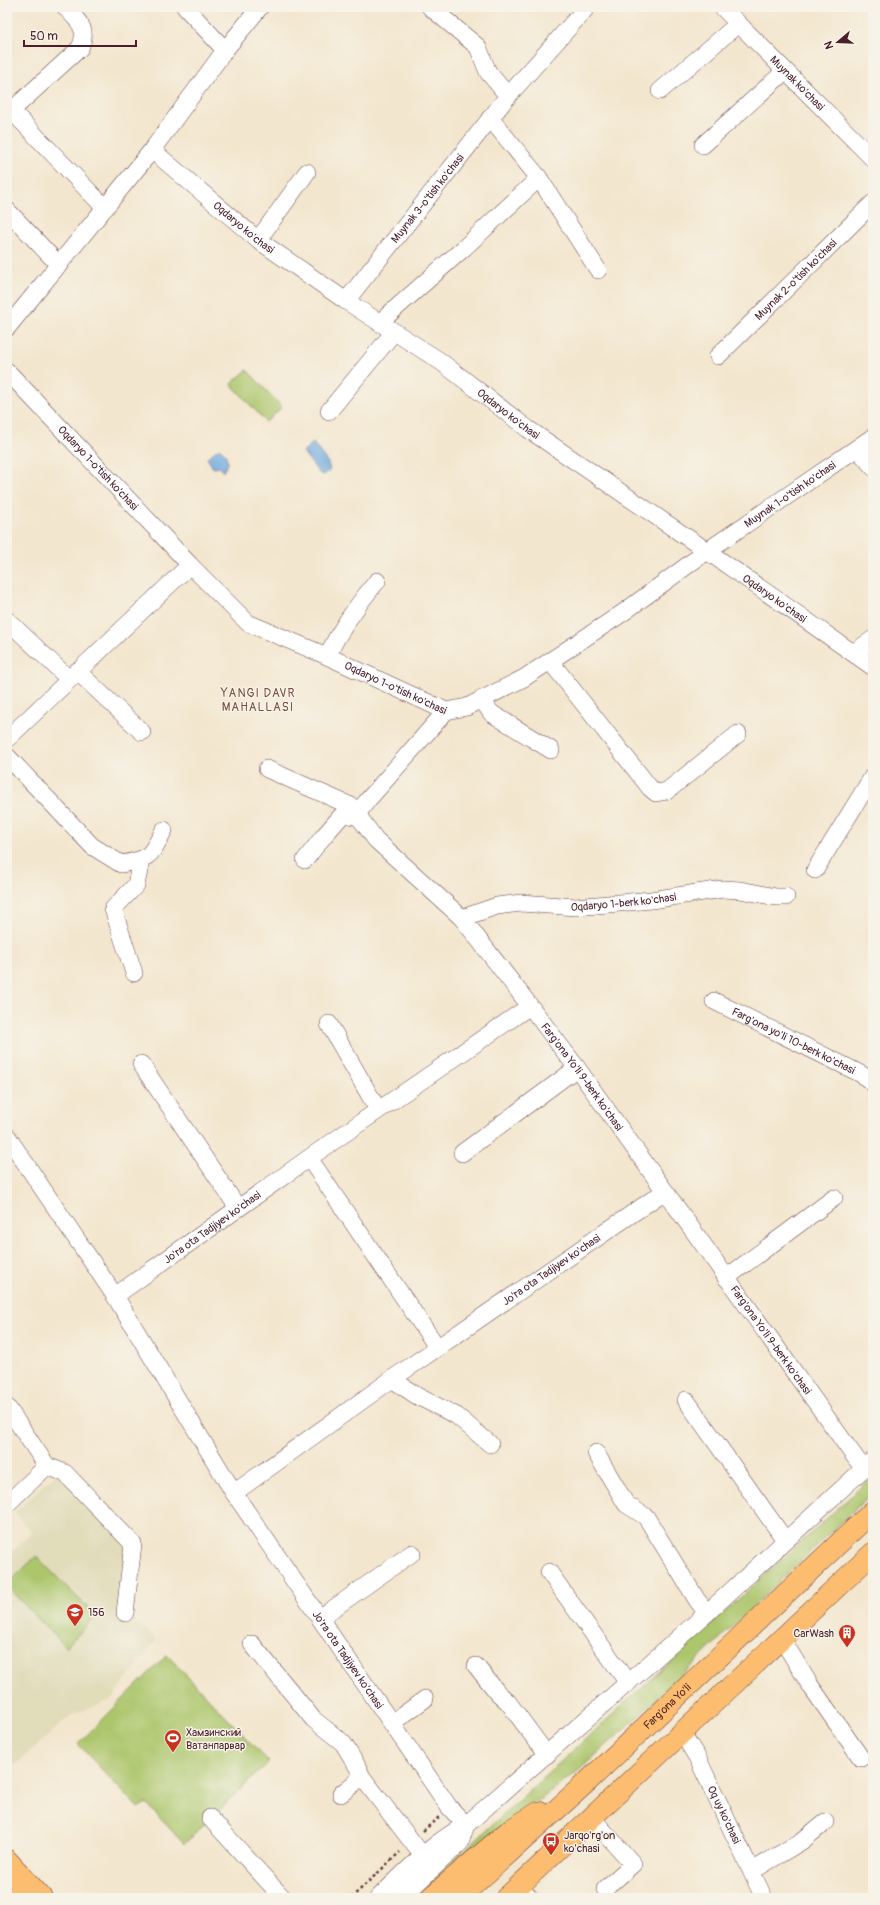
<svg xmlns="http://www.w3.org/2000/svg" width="880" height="1905" font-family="Pangolin,sans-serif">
	<rect width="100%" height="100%" fill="#f7f3e8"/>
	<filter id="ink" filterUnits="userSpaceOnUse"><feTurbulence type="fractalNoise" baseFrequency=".025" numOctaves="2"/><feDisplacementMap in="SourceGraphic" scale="8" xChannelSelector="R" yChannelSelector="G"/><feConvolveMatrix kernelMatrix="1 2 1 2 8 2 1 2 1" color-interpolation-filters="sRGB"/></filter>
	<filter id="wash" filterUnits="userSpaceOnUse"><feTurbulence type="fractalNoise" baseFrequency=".012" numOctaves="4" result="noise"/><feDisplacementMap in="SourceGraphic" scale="16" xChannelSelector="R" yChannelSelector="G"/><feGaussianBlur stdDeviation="0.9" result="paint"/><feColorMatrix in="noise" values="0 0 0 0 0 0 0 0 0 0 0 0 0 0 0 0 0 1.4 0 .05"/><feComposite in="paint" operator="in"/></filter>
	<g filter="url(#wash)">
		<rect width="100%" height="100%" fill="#f3e6ce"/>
		<!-- built -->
		<polygon fill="#e1dcba" points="67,1464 138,1542 129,1615 156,1640 111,1700 70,1716 7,1772 7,1556 32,1533 14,1512"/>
		<!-- green -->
		<g fill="#acc66c" stroke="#7b724c">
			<polygon points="247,370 282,407 266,422 231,384"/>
			<polygon points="873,1476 873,1492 642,1713 578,1771 498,1831 432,1890 418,1898 412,1898"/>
			<polygon points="36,1556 96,1616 66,1647 7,1587 7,1585"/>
			<polygon points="167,1655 269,1762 184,1844 146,1803 138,1808 78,1744"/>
		</g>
		<!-- water -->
		<g fill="#6ea9df" stroke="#5c6485">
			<polygon points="313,443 328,463 330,470 324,475 319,473 303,452"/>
			<polygon points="219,448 225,453 228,462 223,472 220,467 213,468 207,458"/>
		</g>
	</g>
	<g filter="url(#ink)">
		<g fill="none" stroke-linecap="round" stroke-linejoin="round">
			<defs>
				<g id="minor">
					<polyline points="185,7 225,50"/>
					<polyline points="430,7 478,47 488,72 508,96"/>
					<path id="s1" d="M 722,7 L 873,159"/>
					<polyline points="660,91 738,24"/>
					<polyline points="7,106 105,208"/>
					<path d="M 11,111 L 80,48 C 89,28 78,21 65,7"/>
					<polyline points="490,118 539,178 598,270"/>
					<polyline points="703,145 785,71"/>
					<path id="s2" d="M 152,150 L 258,240 L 346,301 L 440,361 L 528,429 L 707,551 L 873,667"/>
					<polyline points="7,210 59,265"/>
					<polyline points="258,240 307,172"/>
					<path id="s3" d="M 346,301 L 508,96 L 587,7"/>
					<polyline points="379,323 464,248 539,178"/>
					<polyline points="7,328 152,150 225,50 260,7"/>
					<path id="s4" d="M 718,356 L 873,203"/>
					<path id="s5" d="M 7,371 L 190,565 L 248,623 L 327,656 L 446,711 L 467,707 L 524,678 L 550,661 L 624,612 L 707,551 L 873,437"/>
					<polyline points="329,411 394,332"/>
					<polyline points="858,449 873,467"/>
					<polyline points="7,620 69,679"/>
					<polyline points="853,653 873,639"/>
					<path d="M 327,656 C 341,628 357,605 377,581"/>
					<polyline points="550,661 650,788 656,793 667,791 738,734"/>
					<polyline points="77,671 142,732"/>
					<polyline points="482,699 491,713 551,750"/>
					<path id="s6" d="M 446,711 L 367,801 L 360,810 L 359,817 L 376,840 L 462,918 L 530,1006 L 577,1068 L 857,1460 L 865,1468"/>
					<polyline points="7,739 190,565"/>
					<path d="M 7,756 L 92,846 L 121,864 C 151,859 150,856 164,830"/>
					<polyline points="267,769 360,810"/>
					<polyline points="305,860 323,837 343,814 359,817"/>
					<polyline points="815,870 873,776"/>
					<path id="s7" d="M 462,918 L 497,906 L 521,903 L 576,907 L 651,900 L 723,889 L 740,890 L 776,897 L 786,897"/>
					<polyline points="134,973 113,909 136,885 141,861"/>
					<path id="s8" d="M 714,1001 L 861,1074 L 873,1083"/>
					<polyline points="329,1024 378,1110"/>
					<polyline points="141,1064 238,1208"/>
					<path id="s9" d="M 7,1136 L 115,1296 L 234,1493 L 449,1807 L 466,1825"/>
					<polyline points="462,1153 577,1068"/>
					<polyline points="309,1158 437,1347"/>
					<polyline points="726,1278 834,1198"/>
					<path id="s10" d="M 115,1296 L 309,1158 L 530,1006"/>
					<polyline points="392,1379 417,1396 457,1416 490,1444"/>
					<polyline points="686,1400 785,1540"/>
					<polyline points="7,1407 47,1466 65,1473 133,1544 125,1613"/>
					<polyline points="596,1453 626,1504 646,1517 697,1600 707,1613"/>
					<path id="s11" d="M 234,1493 L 392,1379 L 665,1191"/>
					<polyline points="7,1504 47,1466"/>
					<polyline points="549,1572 628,1683"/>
					<polyline points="320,1618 412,1553"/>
					<polyline points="782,1639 810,1685 861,1758"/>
					<polyline points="252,1644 313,1719 343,1743 357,1766 362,1777 423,1856"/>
					<polyline points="476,1666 498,1693 508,1702 547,1755"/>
					<polyline points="392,1723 425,1699"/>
					<path id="s12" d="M 682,1733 L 697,1757 L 764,1898"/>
					<polyline points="341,1794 362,1777"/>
					<polyline points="210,1818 283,1898"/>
					<polyline points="592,1818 633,1864 605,1889"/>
					<polyline points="752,1871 802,1841 825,1822"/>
					<polyline points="519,1885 530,1898"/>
					<path d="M 378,1898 C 405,1873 432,1842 466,1825 L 707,1613 L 873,1460"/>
					<polyline points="401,1898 460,1843 466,1825"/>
				</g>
				<g id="major">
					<polyline points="7,1860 42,1898"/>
					<polyline points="7,1888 16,1898"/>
					<polyline points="430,1898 510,1830 539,1812"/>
					<path id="s13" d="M 459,1898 L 588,1781 L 873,1511"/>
					<polyline points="506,1898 873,1553"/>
				</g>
			</defs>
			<!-- minor casing -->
			<use href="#minor" stroke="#633d43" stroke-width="18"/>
			<!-- major casing -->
			<use href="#major" stroke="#633d43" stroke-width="22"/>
			<!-- path -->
			<g stroke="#633d43" stroke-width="2.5" stroke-dasharray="3 3" stroke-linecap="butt">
				<polyline points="423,1831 439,1817"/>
				<polyline points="351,1898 400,1852"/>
			</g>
			<!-- minor -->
			<use href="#minor" stroke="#fff" stroke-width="17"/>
			<!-- major -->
			<use href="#major" stroke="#fcbd6f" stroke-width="21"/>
		</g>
	</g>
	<!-- icons -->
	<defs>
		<symbol id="school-pin" viewBox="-11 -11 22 30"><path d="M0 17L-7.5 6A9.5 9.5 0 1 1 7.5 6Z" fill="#c8321e" stroke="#f7f3e8"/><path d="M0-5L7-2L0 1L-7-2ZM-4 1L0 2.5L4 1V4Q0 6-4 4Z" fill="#fff"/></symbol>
		<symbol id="building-pin" viewBox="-11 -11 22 30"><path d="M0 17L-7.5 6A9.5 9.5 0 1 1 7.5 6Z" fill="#c8321e" stroke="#f7f3e8"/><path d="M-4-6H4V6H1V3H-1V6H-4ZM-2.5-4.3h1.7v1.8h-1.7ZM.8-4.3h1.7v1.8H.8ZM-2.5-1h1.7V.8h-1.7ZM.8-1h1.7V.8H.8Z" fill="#fff"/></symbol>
		<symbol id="stadium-pin" viewBox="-11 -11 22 30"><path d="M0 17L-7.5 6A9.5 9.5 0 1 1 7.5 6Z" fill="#c8321e" stroke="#f7f3e8"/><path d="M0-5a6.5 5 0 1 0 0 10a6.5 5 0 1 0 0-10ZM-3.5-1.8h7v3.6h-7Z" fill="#fff"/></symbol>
		<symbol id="bus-pin" viewBox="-11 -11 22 30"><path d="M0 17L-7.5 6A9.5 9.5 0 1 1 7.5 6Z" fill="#c8321e" stroke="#f7f3e8"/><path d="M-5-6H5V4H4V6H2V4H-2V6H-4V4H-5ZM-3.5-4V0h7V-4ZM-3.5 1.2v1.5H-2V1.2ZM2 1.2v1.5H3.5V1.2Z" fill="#fff"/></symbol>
	</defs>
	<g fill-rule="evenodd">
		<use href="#school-pin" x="65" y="1602" width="20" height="27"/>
		<use href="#building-pin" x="837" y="1623" width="20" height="27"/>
		<use href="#stadium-pin" x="163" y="1728" width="20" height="27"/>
		<use href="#bus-pin" x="541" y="1831" width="20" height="27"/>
	</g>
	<g text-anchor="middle" stroke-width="3" stroke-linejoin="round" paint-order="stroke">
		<!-- street labels -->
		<g font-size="11" fill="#4a1f2b" stroke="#f7f3e8">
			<text dy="4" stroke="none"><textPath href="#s1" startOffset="107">Muynak ko'chasi</textPath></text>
			<text dy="4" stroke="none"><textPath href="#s3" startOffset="131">Muynak 3-o'tish ko'chasi</textPath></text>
			<text dy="4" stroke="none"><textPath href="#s2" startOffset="120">Oqdaryo ko'chasi</textPath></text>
			<text dy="4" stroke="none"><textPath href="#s4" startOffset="109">Muynak 2-o'tish ko'chasi</textPath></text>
			<text dy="4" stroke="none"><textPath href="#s2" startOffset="444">Oqdaryo ko'chasi</textPath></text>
			<text dy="4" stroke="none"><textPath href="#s5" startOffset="133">Oqdaryo 1-o'tish ko'chasi</textPath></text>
			<text dy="4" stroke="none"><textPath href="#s5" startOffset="974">Muynak 1-o'tish ko'chasi</textPath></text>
			<text dy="4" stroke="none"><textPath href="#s2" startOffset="768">Oqdaryo ko'chasi</textPath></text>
			<text dy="4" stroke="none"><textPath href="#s5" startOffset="510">Oqdaryo 1-o'tish ko'chasi</textPath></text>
			<text dy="4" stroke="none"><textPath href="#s7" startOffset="164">Oqdaryo 1-berk ko'chasi</textPath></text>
			<text dy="4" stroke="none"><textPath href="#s8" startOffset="89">Farg'ona yo'li 10-berk ko'chasi</textPath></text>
			<text dy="4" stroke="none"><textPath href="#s6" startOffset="482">Farg'ona Yo'li 9-berk ko'chasi</textPath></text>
			<text dy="4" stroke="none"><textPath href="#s10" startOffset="119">Jo'ra ota Tadjiyev ko'chasi</textPath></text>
			<text dy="4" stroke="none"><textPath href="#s11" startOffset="388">Jo'ra ota Tadjiyev ko'chasi</textPath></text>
			<text dy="4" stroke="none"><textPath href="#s6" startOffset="806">Farg'ona Yo'li 9-berk ko'chasi</textPath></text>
			<text dy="4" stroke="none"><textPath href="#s9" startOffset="625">Jo'ra ota Tadjiyev ko'chasi</textPath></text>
			<text dy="4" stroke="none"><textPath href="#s13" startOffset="283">Farg'ona Yo'li</textPath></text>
			<text dy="4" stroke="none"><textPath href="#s12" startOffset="92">Oq uy ko'chasi</textPath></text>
		</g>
		<!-- poi labels -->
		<g font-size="11" fill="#4a1f2b" stroke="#f7f3e8" text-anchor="start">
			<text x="88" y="1616">156</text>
			<text x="834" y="1637" text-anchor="end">CarWash</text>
			<text x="186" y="1736">Хамзинский<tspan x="186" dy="13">Ватанпарвар</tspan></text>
			<text x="564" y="1839">Jarqo'rg'on<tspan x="564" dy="13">ko'chasi</tspan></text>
		</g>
		<!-- neighbourhood labels -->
		<g font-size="12" letter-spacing="1" fill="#7c4f44" stroke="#f7f3e8">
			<text x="258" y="697">YANGI DAVR<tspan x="258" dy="14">MAHALLASI</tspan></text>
		</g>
	</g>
	<!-- margin -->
	<rect width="880" height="1905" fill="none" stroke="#f7f3e8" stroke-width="24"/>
	<!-- north arrow -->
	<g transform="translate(838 42) rotate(251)" stroke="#f7f3e8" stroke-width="3" paint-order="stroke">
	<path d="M0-3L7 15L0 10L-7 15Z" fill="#4a1f2b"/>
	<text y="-6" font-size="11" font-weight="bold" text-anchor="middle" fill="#4a1f2b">N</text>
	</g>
	<!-- scale -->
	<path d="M24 40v6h112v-6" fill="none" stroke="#4a1f2b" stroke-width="2"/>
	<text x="30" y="40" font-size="12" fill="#4a1f2b" stroke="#f7f3e8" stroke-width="3" paint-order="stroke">50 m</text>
</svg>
